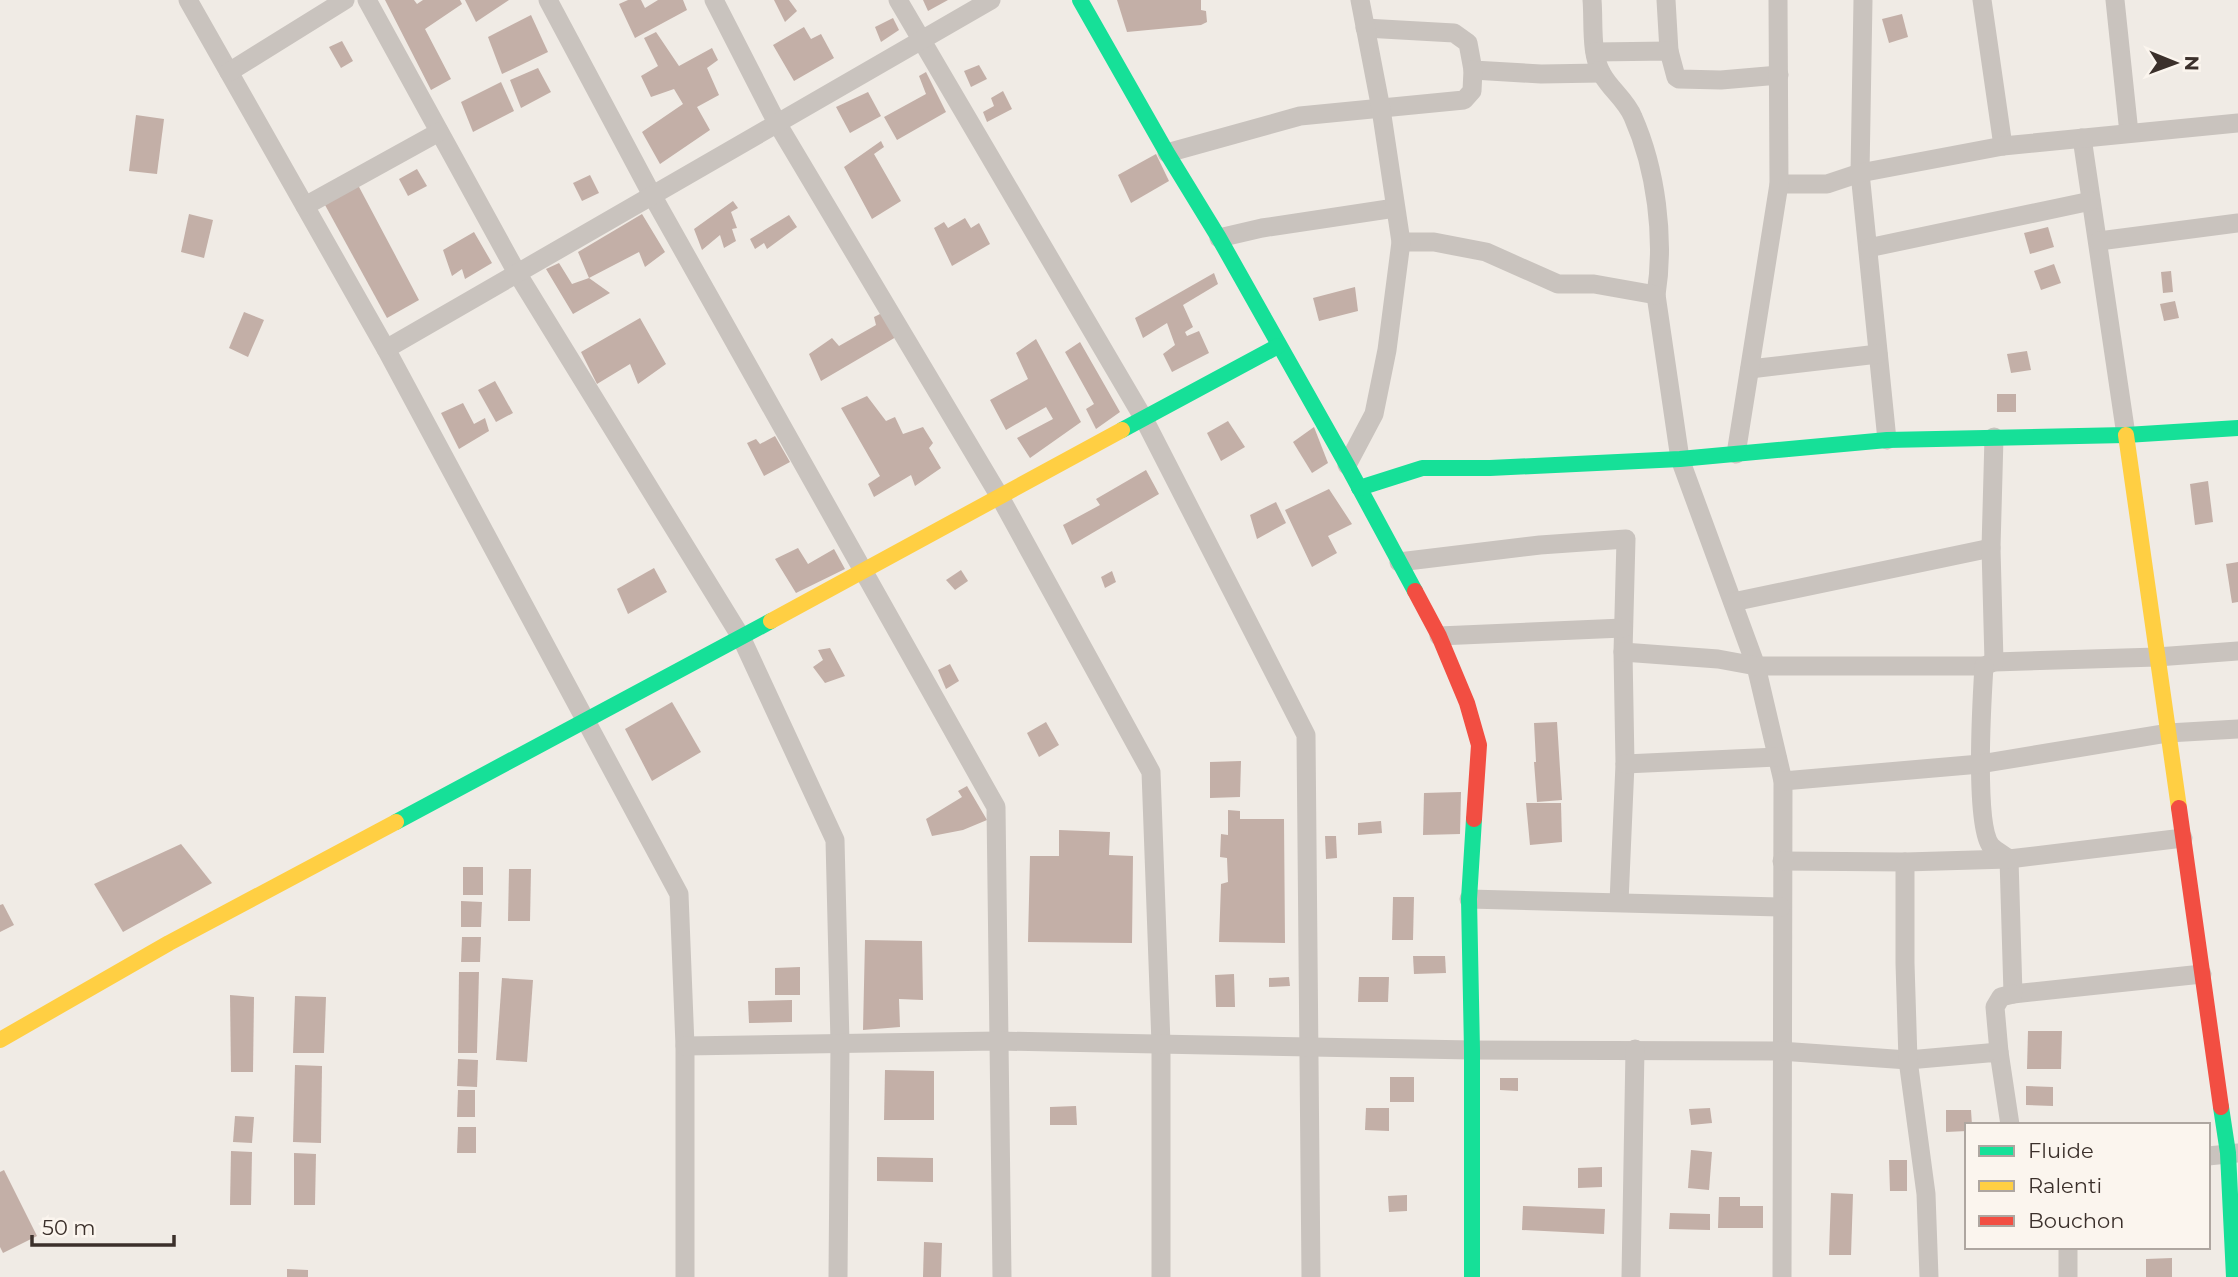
<svg xmlns="http://www.w3.org/2000/svg" width="2238" height="1277" font-family="Montserrat,sans-serif">
	<rect width="100%" height="100%" fill="#f0ebe5"/>
	<!-- building -->
	<g fill="#c3afa7">
		<polygon points="385,0 414,0 417,4 423,0 460,0 462,4 425,29 451,79 431,90"/>
		<polygon points="465,0 509,0 476,22"/>
		<polygon points="628,0 641,0 645,8 658,0 683,0 687,10 635,38 619,4"/>
		<polygon points="774,0 789,0 797,11 785,22"/>
		<polygon points="923,0 948,0 928,11"/>
		<polygon points="1117,0 1201,0 1201,10 1206,11 1207,22 1201,25 1127,32"/>
		<polygon points="1902,14 1908,37 1889,43 1882,19"/>
		<polygon points="531,15 548,52 502,74 488,37"/>
		<polygon points="893,18 899,30 881,42 875,27"/>
		<polygon points="804,27 811,39 821,34 834,58 794,81 773,45"/>
		<polygon points="656,32 679,66 712,48 718,60 707,68 719,95 697,107 710,130 660,164 642,132 683,104 674,89 651,97 641,76 658,66 644,38"/>
		<polygon points="342,41 353,61 341,68 329,47"/>
		<polygon points="979,65 987,79 971,87 964,71"/>
		<polygon points="538,68 551,92 521,108 510,80"/>
		<polygon points="926,72 946,112 897,140 884,117 926,94 919,76"/>
		<polygon points="501,82 514,111 473,132 461,102"/>
		<polygon points="1003,91 1012,109 987,122 983,112 994,106 991,98"/>
		<polygon points="868,92 881,116 850,133 836,107"/>
		<polygon points="136,115 164,119 157,174 129,171"/>
		<polygon points="881,141 884,147 874,154 901,201 872,219 844,167"/>
		<polygon points="1156,154 1169,181 1131,203 1118,175"/>
		<polygon points="417,169 427,186 408,196 399,179"/>
		<polygon points="590,175 599,193 582,201 573,183"/>
		<polygon points="358,185 419,300 387,318 325,205"/>
		<polygon points="733,201 738,208 731,212 737,228 732,229 736,241 724,248 720,235 702,250 694,229"/>
		<polygon points="189,214 213,220 204,258 181,252"/>
		<polygon points="642,214 665,252 645,267 639,252 589,278 610,293 573,314 546,269 559,263 572,284 589,278 578,252"/>
		<polygon points="789,215 797,227 767,249 764,243 755,249 750,239"/>
		<polygon points="965,218 971,228 979,223 990,244 952,266 934,228 944,222 948,228"/>
		<polygon points="2048,227 2054,247 2030,254 2024,233"/>
		<polygon points="474,232 492,263 465,279 462,269 452,276 443,250"/>
		<polygon points="2054,264 2061,283 2041,290 2034,271"/>
		<polygon points="2171,271 2173,292 2163,293 2161,272"/>
		<polygon points="1214,273 1218,284 1183,305 1193,327 1185,332 1187,336 1199,331 1209,353 1172,372 1163,354 1175,345 1167,323 1143,338 1135,318"/>
		<polygon points="1355,287 1358,311 1319,321 1313,298"/>
		<polygon points="2175,301 2179,318 2164,321 2160,304"/>
		<polygon points="244,312 264,320 248,357 229,348"/>
		<polygon points="884,312 896,337 821,381 809,354 832,338 839,346 876,325 874,317"/>
		<polygon points="640,318 666,364 638,384 630,364 597,384 581,352"/>
		<polygon points="1036,339 1081,422 1030,458 1017,438 1053,419 1046,407 1006,430 990,400 1028,379 1016,353"/>
		<polygon points="1080,342 1120,412 1096,429 1086,409 1094,404 1065,352"/>
		<polygon points="2027,351 2031,370 2011,373 2007,354"/>
		<polygon points="495,381 513,413 496,422 478,390"/>
		<rect x="1997" y="394" width="19" height="18"/>
		<polygon points="867,396 886,421 895,417 903,434 923,427 933,443 929,448 941,468 915,486 911,475 874,497 868,484 880,476 841,408"/>
		<polygon points="463,403 474,424 485,418 489,431 459,449 441,413"/>
		<polygon points="1228,421 1245,447 1221,461 1207,433"/>
		<polygon points="1314,427 1328,463 1312,473 1293,442"/>
		<polygon points="775,436 790,462 764,476 747,443 756,439 760,444"/>
		<polygon points="1146,470 1159,494 1072,545 1063,525 1100,505 1096,499"/>
		<polygon points="2208,481 2213,522 2195,525 2190,484"/>
		<polygon points="1329,489 1352,524 1328,536 1337,553 1312,567 1285,510"/>
		<polygon points="1276,502 1286,523 1257,539 1250,515"/>
		<polygon points="798,548 808,564 834,549 845,569 796,593 775,559"/>
		<polygon points="2238,562 2238,602 2232,603 2226,564"/>
		<polygon points="654,568 667,592 628,614 617,589"/>
		<polygon points="961,570 968,581 955,590 946,580"/>
		<polygon points="1112,571 1116,582 1105,588 1101,577"/>
		<polygon points="830,648 845,676 825,683 813,667 823,660 818,650"/>
		<polygon points="950,664 959,681 946,689 938,670"/>
		<polygon points="672,702 701,752 652,781 625,729"/>
		<polygon points="1046,722 1059,745 1039,757 1027,733"/>
		<polygon points="1557,722 1562,800 1537,802 1534,762 1536,762 1534,723"/>
		<polygon points="1241,761 1240,797 1210,798 1210,762"/>
		<polygon points="967,786 987,820 963,830 932,836 926,819 962,797 958,791"/>
		<polygon points="1461,792 1460,834 1423,835 1424,793"/>
		<polygon points="1526,803 1561,803 1562,842 1530,845"/>
		<polygon points="1228,810 1240,811 1240,819 1284,819 1285,943 1219,942 1221,884 1228,882 1227,858 1220,857 1221,834 1228,835"/>
		<polygon points="1381,821 1382,833 1358,835 1358,823"/>
		<polygon points="1059,830 1110,832 1109,855 1133,856 1132,943 1028,942 1030,856 1059,856"/>
		<polygon points="1325,836 1336,836 1337,858 1326,859"/>
		<polygon points="181,844 212,883 123,932 94,884"/>
		<rect x="463" y="867" width="20" height="28"/>
		<polygon points="509,869 531,869 530,921 508,921"/>
		<polygon points="1393,897 1414,897 1413,940 1392,940"/>
		<polygon points="461,901 482,902 481,927 461,927"/>
		<polygon points="3,904 14,925 0,932 0,905"/>
		<polygon points="462,937 481,937 480,962 461,962"/>
		<polygon points="865,940 922,941 923,1000 899,999 900,1027 863,1030"/>
		<polygon points="1413,956 1445,956 1446,973 1414,974"/>
		<polygon points="800,967 800,995 775,995 775,968"/>
		<polygon points="459,972 479,972 477,1053 458,1053"/>
		<polygon points="1234,974 1235,1007 1216,1007 1215,975"/>
		<polygon points="1289,977 1290,986 1269,987 1269,978"/>
		<polygon points="1359,977 1389,977 1388,1002 1358,1002"/>
		<polygon points="502,978 533,980 527,1062 496,1060"/>
		<polygon points="230,995 254,997 253,1072 231,1072"/>
		<polygon points="295,996 326,997 324,1053 293,1053"/>
		<polygon points="792,1000 792,1022 749,1023 748,1001"/>
		<polygon points="2028,1031 2062,1031 2061,1069 2027,1069"/>
		<polygon points="458,1059 478,1060 477,1087 457,1086"/>
		<polygon points="295,1065 322,1066 321,1143 293,1142"/>
		<polygon points="885,1070 934,1071 934,1120 884,1120"/>
		<rect x="1390" y="1077" width="24" height="25"/>
		<polygon points="1500,1078 1518,1078 1518,1091 1500,1090"/>
		<polygon points="2026,1086 2053,1087 2053,1106 2026,1105"/>
		<polygon points="458,1090 475,1090 475,1117 457,1117"/>
		<polygon points="1076,1106 1077,1125 1050,1125 1050,1107"/>
		<polygon points="1366,1108 1389,1108 1389,1131 1365,1130"/>
		<polygon points="1710,1108 1712,1123 1691,1125 1689,1109"/>
		<polygon points="1946,1110 1971,1110 1972,1125 1967,1125 1967,1131 1946,1132"/>
		<polygon points="235,1116 254,1117 252,1143 233,1142"/>
		<polygon points="458,1127 476,1127 476,1153 457,1153"/>
		<polygon points="1691,1150 1712,1152 1709,1190 1688,1188"/>
		<polygon points="231,1151 252,1152 251,1205 230,1205"/>
		<polygon points="294,1153 316,1154 315,1205 294,1205"/>
		<polygon points="877,1157 933,1158 933,1182 877,1181"/>
		<polygon points="1889,1160 1907,1160 1907,1191 1890,1191"/>
		<polygon points="1602,1167 1602,1187 1578,1188 1578,1168"/>
		<polygon points="4,1170 37,1236 3,1253 0,1247 0,1172"/>
		<polygon points="1831,1193 1853,1194 1851,1255 1829,1255"/>
		<polygon points="1407,1195 1407,1211 1389,1212 1388,1196"/>
		<polygon points="1719,1197 1740,1197 1740,1206 1763,1206 1763,1228 1718,1228"/>
		<polygon points="1523,1206 1605,1209 1604,1234 1522,1230"/>
		<polygon points="1670,1213 1710,1214 1710,1230 1669,1229"/>
		<polygon points="924,1242 942,1243 941,1277 923,1277"/>
		<polygon points="2172,1258 2172,1277 2146,1277 2146,1259"/>
		<polygon points="287,1269 308,1270 308,1277 287,1277"/>
	</g>
	<g fill="none" stroke-linecap="round" stroke-linejoin="round">
		<!-- street -->
		<g stroke="#c9c3be" stroke-width="19">
			<polyline points="188,0 386,349 679,894 685,1046 685,1277"/>
			<polyline points="367,0 517,273 741,637 835,840 840,1043 838,1277"/>
			<polyline points="548,0 652,195 996,807 1002,1277"/>
			<polyline points="714,0 777,123 1000,497 1151,772 1161,1044 1161,1277"/>
			<polyline points="898,0 1144,419 1306,735 1311,1277"/>
			<path d="M 1592,0 C 1594,22 1590,54 1602,74 C 1610,89 1626,100 1633,117 C 1656,169 1665,238 1656,295 L 1680,459 L 1756,666 L 1783,781 L 1782,1277"/>
			<polyline points="1666,0 1669,51"/>
			<polyline points="1863,0 1860,173 1887,440"/>
			<polyline points="1982,0 2003,146"/>
			<polyline points="2115,0 2129,133"/>
			<polyline points="1365,28 1454,33 1468,43 1473,70 1541,74 1601,73"/>
			<polyline points="1595,52 1669,51 1676,77 1679,79 1721,80 1779,75"/>
			<polyline points="229,72 345,0"/>
			<polyline points="2082,138 2126,435"/>
			<polyline points="1167,153 1300,116 1464,100 1472,91 1473,70"/>
			<polyline points="1779,184 1827,184 1860,173 2003,146 2238,123"/>
			<polyline points="305,206 439,132"/>
			<polyline points="1219,238 1262,228 1395,208"/>
			<polyline points="2099,241 2238,223"/>
			<polyline points="1401,242 1434,242 1486,252 1558,284 1594,284 1656,295"/>
			<polyline points="1868,248 2091,201"/>
			<polyline points="386,349 991,0"/>
			<polyline points="1750,369 1878,354"/>
			<polyline points="1736,454 1779,184 1778,0"/>
			<polyline points="1347,465 1374,414 1387,350 1401,242 1381,109 1360,0"/>
			<polyline points="1399,562 1540,545 1626,539 1623,652 1625,764 1619,902"/>
			<polyline points="1733,602 1991,548"/>
			<polyline points="1439,636 1623,628"/>
			<polyline points="1623,652 1718,659 1756,666 1984,666 1994,662 2157,657 2238,651"/>
			<polyline points="1994,662 1991,548 1994,437"/>
			<path d="M 1984,666 C 1982,698 1974,825 1991,846 C 1996,851 2004,855 2009,859 L 2013,994 L 2202,974"/>
			<polyline points="1625,764 1777,757"/>
			<polyline points="1783,781 1980,764 2168,733 2238,729"/>
			<polyline points="1782,861 1905,862"/>
			<polyline points="1469,899 1781,907"/>
			<polyline points="685,1046 998,1041 1472,1050 1780,1051 1908,1060 1999,1052 2010,1125"/>
			<polyline points="1999,1052 1995,1007 2001,997 2013,994"/>
			<polyline points="2208,1156 2238,1153"/>
			<polyline points="1631,1277 1635,1049"/>
			<polyline points="1929,1277 1926,1194 1908,1060 1905,963 1905,862 2009,859 2183,838"/>
			<polyline points="2068,1277 2068,1247"/>
		</g>
		<!-- fast -->
		<g stroke="#16e098" stroke-width="16">
			<polyline points="1080,0 1167,153 1219,238 1347,465 1415,591"/>
			<polyline points="1122,430 1278,346"/>
			<polyline points="1359,488 1422,468 1490,468 1680,459 1887,440 2126,435 2238,428"/>
			<polyline points="396,822 771,621"/>
			<polyline points="2221,1107 2228,1153 2234,1277"/>
			<polyline points="1472,1277 1472,1050 1469,899 1474,819"/>
		</g>
		<!-- slow -->
		<g stroke="#ffcf43" stroke-width="16">
			<polyline points="2126,435 2179,808"/>
			<polyline points="771,621 1122,430"/>
			<polyline points="0,1040 169,943 396,822"/>
		</g>
		<!-- jam -->
		<g stroke="#f24e42" stroke-width="16">
			<polyline points="1415,591 1439,636 1467,703 1479,745 1474,819"/>
			<polyline points="2179,808 2221,1107"/>
		</g>
	</g>
	<!-- legend -->
	<rect x="1965" y="1123" width="245" height="126" fill="#fbf5ee" stroke="#aea6a0" stroke-width="2"/>
	<rect x="1979" y="1146" width="35" height="10" fill="#16e098" stroke="#aea6a0" stroke-width="2"/>
	<text x="2028" y="1158" font-size="21" fill="#3b302b">Fluide</text>
	<rect x="1979" y="1181" width="35" height="10" fill="#ffcf43" stroke="#aea6a0" stroke-width="2"/>
	<text x="2028" y="1193" font-size="21" fill="#3b302b">Ralenti</text>
	<rect x="1979" y="1216" width="35" height="10" fill="#f24e42" stroke="#aea6a0" stroke-width="2"/>
	<text x="2028" y="1228" font-size="21" fill="#3b302b">Bouchon</text>
	<!-- north arrow -->
	<g transform="translate(2175 63) rotate(91)" stroke="#fbf5ee" stroke-width="5" paint-order="stroke">
	<path d="M0-5L12 26L0 18L-12 26Z" fill="#3b302b"/>
	<text y="-10" font-size="19" font-weight="bold" text-anchor="middle" fill="#3b302b">N</text>
	</g>
	<!-- scale -->
	<path d="M32 1235v10h142v-10" fill="none" stroke="#3b302b" stroke-width="3.5"/>
	<text x="42" y="1235" font-size="21" fill="#3b302b" stroke="#fbf5ee" stroke-width="5" paint-order="stroke">50 m</text>
</svg>
